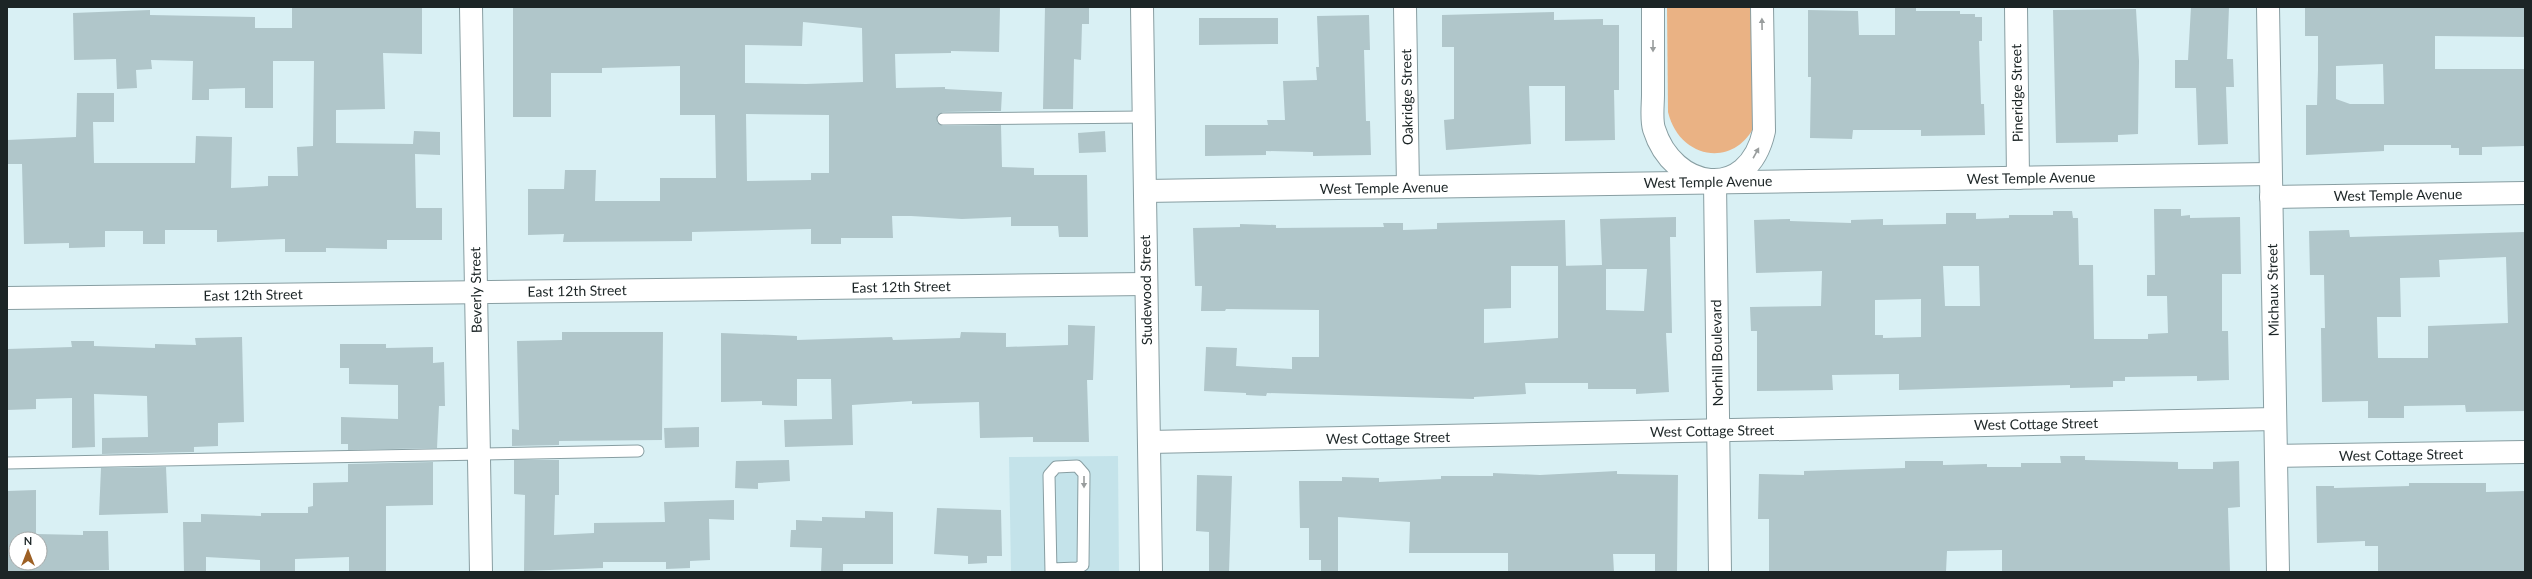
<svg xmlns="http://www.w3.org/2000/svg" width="2532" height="579" font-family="Lato,sans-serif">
	<rect width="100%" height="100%" fill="#d9f0f4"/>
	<!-- built -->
	<polygon fill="#c4e3ea" points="1118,456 1119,572 1011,572 1009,457"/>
	<!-- green -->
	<path fill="#eab284" d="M 1667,7 L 1753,7 L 1755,125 C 1734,169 1679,159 1668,112 Z"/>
	<!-- building -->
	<g fill="#b0c6ca" fill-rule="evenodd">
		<polygon points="292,7 422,7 422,54 383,53 385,109 336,110 336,143 413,144 414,131 440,132 440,155 415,154 416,208 442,208 442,240 387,240 387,249 326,248 326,252 285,252 285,239 217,242 217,230 165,230 165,244 143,244 143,231 105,231 105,247 69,248 69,243 24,244 22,164 7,164 7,140 76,137 77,93 114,93 114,122 93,122 94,163 195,163 196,136 232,137 231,188 268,186 268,176 298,176 297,147 313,146 314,61 273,61 273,108 245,108 245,88 209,89 209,100 192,100 193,61 151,60 152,69 136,70 137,88 117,89 116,59 74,60 73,13 150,10 150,15 255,17 255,28 292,28"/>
		<path d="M 513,7 L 1000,7 L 999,52 L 951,51 L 951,53 L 895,54 L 896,88 L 945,87 L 945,89 L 1002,92 L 1001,111 L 943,112 L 937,116 L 937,122 L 943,126 L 1001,125 L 1002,167 L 1034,168 L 1034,175 L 1087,175 L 1088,237 L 1059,237 L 1058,226 L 1011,226 L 1011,217 L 962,219 L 911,216 L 892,216 L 893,238 L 841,238 L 841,244 L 811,244 L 811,229 L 692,232 L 692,241 L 563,242 L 564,234 L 528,235 L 528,189 L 564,189 L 565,170 L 596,170 L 595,201 L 660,201 L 660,178 L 716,178 L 715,115 L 680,115 L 680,66 L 602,68 L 602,73 L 551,73 L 551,117 L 513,117 ZM 803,22 L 862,28 L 863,82 L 806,84 L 745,83 L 745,45 L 802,46 ZM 746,114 L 829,115 L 829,173 L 811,173 L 811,180 L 747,181 Z"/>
		<polygon points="1045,7 1089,7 1089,24 1082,24 1081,60 1074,59 1073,109 1043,109"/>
		<polygon points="1895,7 1916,7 1916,11 1960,11 1960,14 1975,14 1975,17 1982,17 1982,41 1979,41 1981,104 1984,104 1985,135 1921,136 1921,130 1853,130 1852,139 1810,138 1811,77 1808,77 1808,10 1858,11 1859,35 1895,35"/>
		<polygon points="2191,7 2229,7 2227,59 2233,59 2234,87 2226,87 2228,144 2198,145 2196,88 2175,88 2175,60 2188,60"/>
		<path d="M 2305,7 L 2525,7 L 2525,37 L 2435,36 L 2435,69 L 2525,69 L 2525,146 L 2482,147 L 2482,155 L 2459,155 L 2459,148 L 2451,148 L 2451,145 L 2384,145 L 2384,151 L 2306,155 L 2306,105 L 2317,105 L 2318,70 L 2318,36 L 2305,36 ZM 2383,64 L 2384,104 L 2350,104 L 2336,99 L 2336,66 Z"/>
		<polygon points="2136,9 2139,61 2138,134 2118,135 2118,142 2056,143 2053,10"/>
		<polygon points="1554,12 1554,20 1603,19 1603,25 1619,25 1619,90 1614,90 1615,140 1565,141 1565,86 1529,86 1531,144 1446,150 1444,120 1454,119 1454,47 1442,47 1442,15"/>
		<polygon points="1369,15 1370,50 1364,50 1366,121 1370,121 1371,155 1313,156 1313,152 1266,151 1266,155 1205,156 1205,125 1268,125 1267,120 1285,120 1283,81 1317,80 1316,67 1319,67 1317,16"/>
		<polygon points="1199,18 1278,18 1278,44 1199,45"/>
		<polygon points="1105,131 1106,152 1079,153 1078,133"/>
		<path d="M 2154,209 L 2181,209 L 2181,216 L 2190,215 L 2190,218 L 2240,217 L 2241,274 L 2222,274 L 2222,331 L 2228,331 L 2229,380 L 2197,381 L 2197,376 L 2125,377 L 2125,381 L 2113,381 L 2113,387 L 2070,388 L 2070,385 L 1899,390 L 1899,374 L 1832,375 L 1833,390 L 1757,391 L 1757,331 L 1751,331 L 1750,307 L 1821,306 L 1822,271 L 1756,273 L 1754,220 L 1790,219 L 1790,221 L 1851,223 L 1851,220 L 1883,219 L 1883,225 L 1946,224 L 1946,213 L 1976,213 L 1976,219 L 2009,218 L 2009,215 L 2053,215 L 2053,211 L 2072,211 L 2073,218 L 2078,218 L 2079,265 L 2093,265 L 2094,339 L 2148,339 L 2148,334 L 2168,333 L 2167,296 L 2147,296 L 2147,275 L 2155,275 ZM 1943,266 L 1979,266 L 1980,306 L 1945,306 ZM 1921,299 L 1921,337 L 1883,338 L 1883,335 L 1875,335 L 1875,300 Z"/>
		<path d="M 1676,217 L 1676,237 L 1670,237 L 1672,333 L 1666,333 L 1669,392 L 1636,394 L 1636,389 L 1588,389 L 1588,383 L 1525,383 L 1526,394 L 1474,397 L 1474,399 L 1267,393 L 1266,396 L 1246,395 L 1246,393 L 1204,391 L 1206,347 L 1237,348 L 1236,366 L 1292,369 L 1292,357 L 1319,357 L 1319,310 L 1226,309 L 1225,311 L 1201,311 L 1202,286 L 1195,286 L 1193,228 L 1240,227 L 1240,224 L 1276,225 L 1276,228 L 1384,227 L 1383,223 L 1403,223 L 1403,230 L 1437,229 L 1437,223 L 1565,220 L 1566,266 L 1511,266 L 1511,308 L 1484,309 L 1484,343 L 1558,338 L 1558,266 L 1602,265 L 1600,219 ZM 1606,269 L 1647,269 L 1644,311 L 1606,310 Z"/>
		<path d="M 2349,230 L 2350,237 L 2525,232 L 2525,411 L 2466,412 L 2465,405 L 2404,406 L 2404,418 L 2368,418 L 2368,401 L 2322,402 L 2321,328 L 2325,328 L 2324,275 L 2310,275 L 2309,231 ZM 2506,257 L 2508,323 L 2428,326 L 2428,358 L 2378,358 L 2377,317 L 2401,317 L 2400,278 L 2440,277 L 2439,260 Z"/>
		<polygon points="1068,325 1095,326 1093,380 1087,380 1089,442 1033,442 1033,437 980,438 979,402 912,404 912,401 852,405 853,445 785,447 784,420 832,419 831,379 797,379 797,406 762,405 762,401 721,402 721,333 797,336 797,340 892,337 893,340 960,338 961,332 1006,333 1006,347 1068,345"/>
		<polygon points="562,332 663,332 662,440 559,441 559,445 512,446 512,429 519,430 517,341 562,340"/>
		<polygon points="242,337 244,422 218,423 218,446 194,447 194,452 102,454 102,438 148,437 147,396 94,394 95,447 72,448 72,398 36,399 36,409 7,410 7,349 72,347 71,341 94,341 94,346 155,348 155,344 196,345 195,338"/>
		<polygon points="340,344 386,344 386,348 433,347 433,363 444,362 445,406 439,406 437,448 348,450 348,444 341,444 341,417 398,419 398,385 349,384 349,368 340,368"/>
		<polygon points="699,427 699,447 665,448 664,428"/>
		<polygon points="2060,456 2085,456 2085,460 2178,462 2178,469 2213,469 2213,462 2239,461 2240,507 2228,508 2230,572 2002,572 2002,550 1947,551 1946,572 1769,572 1769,519 1758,519 1759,474 1804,475 1804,471 1905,468 1905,461 1943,461 1943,465 1987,464 1987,467 2021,467 2021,463 2061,463"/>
		<polygon points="514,460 559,460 559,495 555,495 554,535 594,533 594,523 665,522 664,502 734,500 734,520 709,519 710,560 690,561 690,568 666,569 666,562 603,562 603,568 524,571 525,495 514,494"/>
		<polygon points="789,460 790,481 758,483 758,489 735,488 736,461"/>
		<polygon points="433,462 433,505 386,506 386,572 349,572 349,557 295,559 295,572 260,572 260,560 206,557 206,572 184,572 183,522 201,522 201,514 261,516 261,513 308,513 308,507 313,506 313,483 348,482 348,464"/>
		<polygon points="166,467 168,513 99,515 101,468"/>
		<polygon points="1617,471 1617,474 1678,475 1677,572 1655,572 1655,554 1613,554 1614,572 1508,572 1508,553 1409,553 1410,522 1338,517 1338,572 1321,572 1321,560 1309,560 1309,528 1300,528 1299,481 1342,481 1342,477 1379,478 1379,482 1441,479 1441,476 1493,476 1493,473 1540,475"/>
		<polygon points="1197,475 1232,476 1229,572 1209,572 1209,532 1196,531"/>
		<polygon points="2409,483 2486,483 2486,492 2525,491 2525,572 2378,572 2378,546 2365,546 2365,541 2317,543 2316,486 2334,486 2334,488 2409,486"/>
		<path d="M 36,490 L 36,534 L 83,535 L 83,531 L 108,531 L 109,570 L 7,572 L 7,491 ZM 16,539 L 40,539 L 40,563 L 16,563 Z"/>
		<polygon points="937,508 1001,510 1002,556 987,556 987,563 968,564 968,556 934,554"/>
		<polygon points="865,511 893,512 893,564 843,564 843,572 821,572 822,548 790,547 791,530 796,530 796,520 822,521 822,517 865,518"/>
	</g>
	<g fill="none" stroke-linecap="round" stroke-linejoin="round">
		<defs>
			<g id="service">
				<polyline points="943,119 1144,117"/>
				<polyline points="7,463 638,451"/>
				<polyline points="1051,569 1078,568 1083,565 1084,474 1077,466 1056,467 1049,475 1051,572"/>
			</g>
			<g id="minor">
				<polyline points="471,7 481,572"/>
				<polyline points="1405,7 1408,187"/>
				<path d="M 1653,7 C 1653,36 1653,66 1653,95 C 1653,105 1651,119 1654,129 C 1673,190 1748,203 1764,131 L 1762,7"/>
				<polyline points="2016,7 2018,178"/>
				<polyline points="1715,182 1720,572"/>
				<polyline points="1145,191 2270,174"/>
				<polyline points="2271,197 2525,193"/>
				<polyline points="7,298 1146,284"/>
				<polyline points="1149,442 2275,419"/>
				<polyline points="2276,456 2525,452"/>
			</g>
			<polyline id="tertiary" points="2268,7 2278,572"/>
			<polyline id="secondary" points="1142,7 1151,572"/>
		</defs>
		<!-- service casing -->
		<use href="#service" stroke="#889ea2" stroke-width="13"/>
		<!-- minor casing -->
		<use href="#minor" stroke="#889ea2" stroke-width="24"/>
		<!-- tertiary casing -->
		<use href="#tertiary" stroke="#889ea2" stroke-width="24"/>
		<!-- secondary casing -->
		<use href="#secondary" stroke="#889ea2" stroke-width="24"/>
		<!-- service -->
		<use href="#service" stroke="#fff" stroke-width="11"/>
		<!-- minor -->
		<use href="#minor" stroke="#fff" stroke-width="22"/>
		<!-- tertiary -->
		<use href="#tertiary" stroke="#fff" stroke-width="22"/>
		<!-- secondary -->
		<use href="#secondary" stroke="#fff" stroke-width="22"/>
	</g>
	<!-- one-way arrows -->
	<defs><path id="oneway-solid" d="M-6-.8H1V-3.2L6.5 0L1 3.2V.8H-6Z"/></defs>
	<g fill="#999d9d">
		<use href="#oneway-solid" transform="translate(1762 24) rotate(-91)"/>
		<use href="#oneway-solid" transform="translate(1653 46) rotate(90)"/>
		<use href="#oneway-solid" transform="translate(1756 153) rotate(-61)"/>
		<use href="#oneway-solid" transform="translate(1084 482) rotate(90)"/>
	</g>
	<g text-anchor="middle" stroke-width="4" stroke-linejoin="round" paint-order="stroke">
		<!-- street labels -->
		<g font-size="14" fill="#1c2526" stroke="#fff">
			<text transform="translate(2017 93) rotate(-91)" y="5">Pineridge Street</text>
			<text transform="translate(1407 97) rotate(-91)" y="5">Oakridge Street</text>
			<text transform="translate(2031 178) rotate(-1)" y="5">West Temple Avenue</text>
			<text transform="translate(1708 182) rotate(-1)" y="5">West Temple Avenue</text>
			<text transform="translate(1384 188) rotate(-1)" y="5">West Temple Avenue</text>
			<text transform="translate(2398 195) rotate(-1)" y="5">West Temple Avenue</text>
			<text transform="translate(901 287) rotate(-1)" y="5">East 12th Street</text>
			<text transform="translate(476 290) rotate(-91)" y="5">Beverly Street</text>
			<text transform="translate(1146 290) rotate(-91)" y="5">Studewood Street</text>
			<text transform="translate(2273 290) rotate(-91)" y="5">Michaux Street</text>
			<text transform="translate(577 291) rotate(-1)" y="5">East 12th Street</text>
			<text transform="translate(253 295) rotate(-1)" y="5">East 12th Street</text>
			<text transform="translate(1717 353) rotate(-91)" y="5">Norhill Boulevard</text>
			<text transform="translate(2036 424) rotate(-1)" y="5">West Cottage Street</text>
			<text transform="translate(1712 431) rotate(-1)" y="5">West Cottage Street</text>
			<text transform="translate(1388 438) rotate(-1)" y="5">West Cottage Street</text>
			<text transform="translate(2401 455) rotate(-1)" y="5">West Cottage Street</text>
		</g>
	</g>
	<!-- border -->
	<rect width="2532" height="579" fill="none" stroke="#1c2526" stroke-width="16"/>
	<!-- north arrow -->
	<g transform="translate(28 551)"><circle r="19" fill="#ffffff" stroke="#a4a8a8"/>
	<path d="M0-3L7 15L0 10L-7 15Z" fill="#9d6024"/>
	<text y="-6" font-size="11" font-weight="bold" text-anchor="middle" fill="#1c2526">N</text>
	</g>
</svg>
